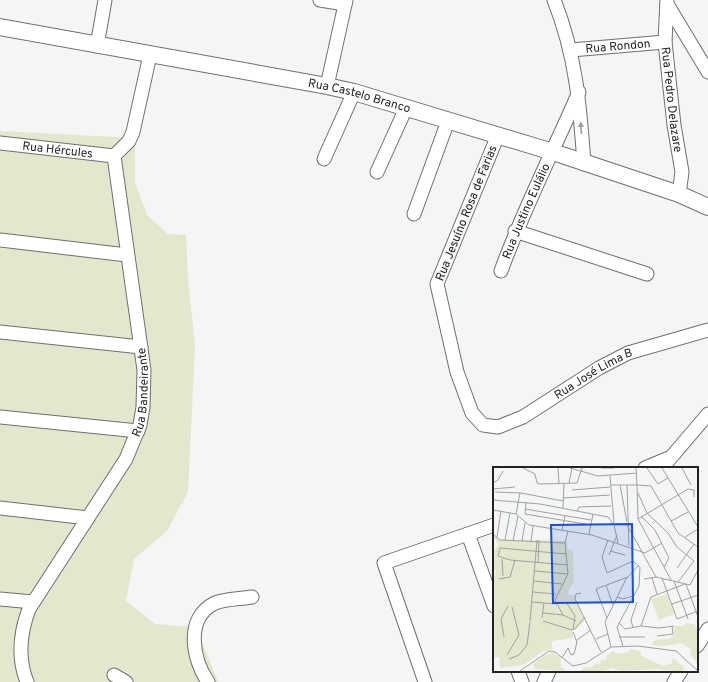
<svg xmlns="http://www.w3.org/2000/svg" width="708" height="682" font-family="Overpass,sans-serif">
	<rect width="100%" height="100%" fill="#f3f6f4"/>
	<!-- grass -->
	<polygon fill="#e3e7cd" points="0,131 135,138 135,183 147,215 168,234 186,235 188,279 195,346 188,492 167,531 134,559 126,601 155,624 196,627 218,682 0,682"/>
	<g fill="none" stroke-linecap="round" stroke-linejoin="round">
		<defs>
			<g id="minor">
				<polyline points="320,0 345,4"/>
				<path d="M 554,0 C 576,55 580,106 584,164"/>
				<path id="s1" d="M 667,0 L 665,42 L 674,125 L 682,172 L 679,194"/>
				<polyline points="667,4 708,72"/>
				<polyline points="97,46 105,0"/>
				<path id="s2" d="M 571,50 L 665,42"/>
				<polyline points="327,86 346,0"/>
				<path id="s3" d="M 498,135 L 437,284 L 457,372 L 472,413 L 483,425 L 498,427 L 523,417 L 599,368 L 628,353 L 708,330"/>
				<path id="s4" d="M 0,143 L 114,156"/>
				<polyline points="114,156 129,141 133,132 150,55"/>
				<polyline points="324,159 354,92"/>
				<polyline points="377,172 406,108"/>
				<polyline points="414,214 448,121"/>
				<polyline points="515,231 647,274"/>
				<polyline points="0,240 127,255"/>
				<path id="s5" d="M 501,271 C 523,210 553,152 579,92"/>
				<polyline points="0,332 141,347"/>
				<polyline points="0,417 138,431"/>
				<polyline points="645,468 669,458"/>
				<polyline points="662,468 708,414"/>
				<polyline points="0,508 88,518"/>
				<polyline points="468,534 494,606"/>
				<polyline points="0,599 33,602"/>
				<polyline points="697,646 708,629"/>
				<polyline points="518,671 522,682"/>
				<polyline points="114,675 126,682"/>
				<path id="s6" d="M 27,682 C 17,657 20,633 29,609 L 126,459 L 140,425 L 143,407 L 144,370 L 114,156"/>
				<path d="M 208,682 C 193,660 184,618 215,603 C 225,599 240,599 252,597"/>
				<polyline points="425,682 384,563 494,525"/>
				<polyline points="544,682 549,671"/>
				<polyline points="674,682 681,671"/>
			</g>
			<g id="tertiary">
				<path id="s7" d="M 0,27 L 327,86 L 354,92 L 553,152 L 679,194 L 708,207"/>
			</g>
		</defs>
		<!-- minor casing -->
		<use href="#minor" stroke="#6d706e" stroke-width="15"/>
		<!-- tertiary casing -->
		<use href="#tertiary" stroke="#6d706e" stroke-width="18"/>
		<!-- minor -->
		<use href="#minor" stroke="#fff" stroke-width="13"/>
		<!-- tertiary -->
		<use href="#tertiary" stroke="#fff" stroke-width="16"/>
	</g>
	<!-- one-way arrows -->
	<defs><path id="oneway-solid" d="M-6-.8H1V-3.2L6.5 0L1 3.2V.8H-6Z"/></defs>
	<use fill="#9c9c9c" href="#oneway-solid" transform="translate(581 128) rotate(-94)"/>
	<g text-anchor="middle" stroke-width="3.5" stroke-linejoin="round" paint-order="stroke">
		<!-- street labels -->
		<g font-size="12" fill="#222323" stroke="#f3f6f4">
			<text dy="4" stroke="none"><textPath href="#s2" startOffset="47">Rua Rondon</textPath></text>
			<text dy="4" stroke="none"><textPath href="#s7" startOffset="366">Rua Castelo Branco</textPath></text>
			<text dy="4" stroke="none"><textPath href="#s1" startOffset="100">Rua Pedro Delazare</textPath></text>
			<text dy="4" stroke="none"><textPath href="#s4" startOffset="58">Rua Hércules</textPath></text>
			<text dy="4" stroke="none"><textPath href="#s5" startOffset="65">Rua Justino Eulálio</textPath></text>
			<text transform="translate(466 213) rotate(-68)" y="4">Rua Jesuíno Rosa de Farias</text>
			<text dy="4" stroke="none"><textPath href="#s3" startOffset="436">Rua José Lima B</textPath></text>
			<text dy="4" stroke="none"><textPath href="#s6" startOffset="323">Rua Bandeirante</textPath></text>
		</g>
	</g>
	<!-- overview -->
	<g transform="translate(493 467)">
		<rect width="205" height="205" fill="#f3f6f4"/>
		<path d="M 0,68 L 7,72 L 74,74 L 75,82 L 80,85 L 81,114 L 74,127 L 82,129 L 91,154 L 80,164 L 80,171 L 59,174 L 59,182 L 49,185 L 30,198 L 7,201 L 6,190 L 0,190 L 0,114 L 3,104 L 0,102 L 0,85 L 5,78 ZM 174,127 L 181,147 L 166,153 L 158,132 ZM 205,176 L 205,197 L 197,188 L 199,179 ZM 137,182 L 147,184 L 149,189 L 180,204 L 164,202 L 127,204 L 120,201 L 109,204 L 87,204 L 93,200 L 96,201 L 104,196 L 105,198 L 108,195 L 107,192 L 113,193 L 113,189 L 120,184 L 124,187 L 136,185 ZM 60,186 L 68,191 L 68,200 L 73,204 L 42,202 L 40,197 L 52,188 Z" fill="#e3e7cd"/>
		<path d="M 194,156 L 201,157 L 205,165 L 205,176 L 197,182 L 189,176 L 171,179 L 158,178 L 162,173 L 176,172 L 181,168 L 181,159 L 190,159 ZM 180,191 L 191,200 L 190,204 L 180,204 L 169,199 L 178,197 Z" fill="#e3e7cd"/>
		<path fill="none" stroke="#9fa2a0" stroke-width="1" d="M 30,1 L 42,7 L 44,16 L 47,17 L 84,16 L 89,1M 65,1 L 66,17M 77,1 L 105,9 L 144,6M 108,1 L 121,1M 143,1 L 144,18 L 158,19 L 185,66 L 205,80M 154,1 L 165,17 L 175,11M 169,1 L 205,60M 189,1 L 198,18M 117,9 L 121,56M 0,16 L 5,13 L 10,4M 76,16 L 79,1M 118,18 L 144,18 L 145,52 L 178,113M 127,18 L 134,55M 134,18 L 136,79M 0,22 L 22,20M 79,23 L 117,20M 2,25 L 28,26 L 70,34M 145,26 L 154,46 L 175,66 L 184,80 L 201,94 L 185,115M 70,31 L 117,28M 0,33 L 47,37 L 115,50 L 121,58 L 125,76M 33,35 L 32,47 L 98,58M 70,41 L 71,16M 32,42 L 98,53M 0,43 L 23,47 L 36,58 L 99,68 L 152,86M 84,44 L 86,40 L 118,39M 23,47 L 27,26M 149,50 L 162,63 L 176,91 L 171,100M 145,52 L 195,22 L 201,23 L 201,30M 178,54 L 195,45M 134,58 L 163,110M 69,63 L 72,49M 75,64 L 72,76 L 75,107 L 62,133 L 70,148 L 83,154M 0,67 L 7,73 L 72,76M 96,67 L 100,47M 4,70 L 8,44M 192,70 L 205,62M 12,73 L 17,46M 115,73 L 109,90 L 114,106 L 140,94 L 147,100 L 146,119 L 124,160 L 130,179M 20,74 L 25,49M 29,74 L 32,56M 38,74 L 40,59M 117,84 L 132,88M 152,86 L 169,76M 73,87 L 7,81 L 5,89 L 17,93 L 75,98M 116,88 L 124,68M 9,92 L 10,109M 45,96 L 46,73M 184,101 L 201,77M 42,104 L 75,107M 159,111 L 164,127M 169,111 L 184,152 L 205,144M 6,112 L 17,110 L 22,93M 151,112 L 163,110 L 197,118 L 205,103M 41,114 L 69,117M 181,114 L 195,152M 193,117 L 205,150M 113,118 L 120,138M 40,125 L 63,127M 88,126 L 83,127 L 82,132 L 108,185M 124,130 L 130,132 L 140,129M 39,135 L 63,137M 73,135 L 82,149 L 80,163M 179,137 L 205,128M 50,146 L 70,148M 49,151 L 51,136M 114,151 L 103,122 L 135,110M 37,154 L 44,73M 50,154 L 79,163M 126,156 L 132,162 L 148,159 L 166,161 L 181,159M 148,159 L 158,130 L 192,117M 140,161 L 138,153 L 144,135M 81,163 L 92,150M 164,169 L 180,167 L 179,159M 11,170 L 8,152 L 15,139M 126,170 L 152,170M 103,172 L 115,167M 84,173 L 98,163M 118,180 L 112,155 L 133,112 L 146,98M 14,188 L 26,168 L 19,140M 69,191 L 75,181 L 78,188 L 81,187 L 84,175 L 80,165M 16,192 L 26,188 L 34,178 L 37,155M 27,204 L 56,184 L 62,185 L 80,199 L 93,196 L 118,180 L 145,179 L 183,184 L 205,204"/>
		<path fill="#1d4ed8" fill-opacity="0.15" stroke="#1d4ed8" stroke-width="2" d="M 139,57 L 140,135 L 60,136 L 58,58 Z"/>
		<rect width="205" height="205" fill="none" stroke="#222323" stroke-width="2"/>
	</g>
</svg>
